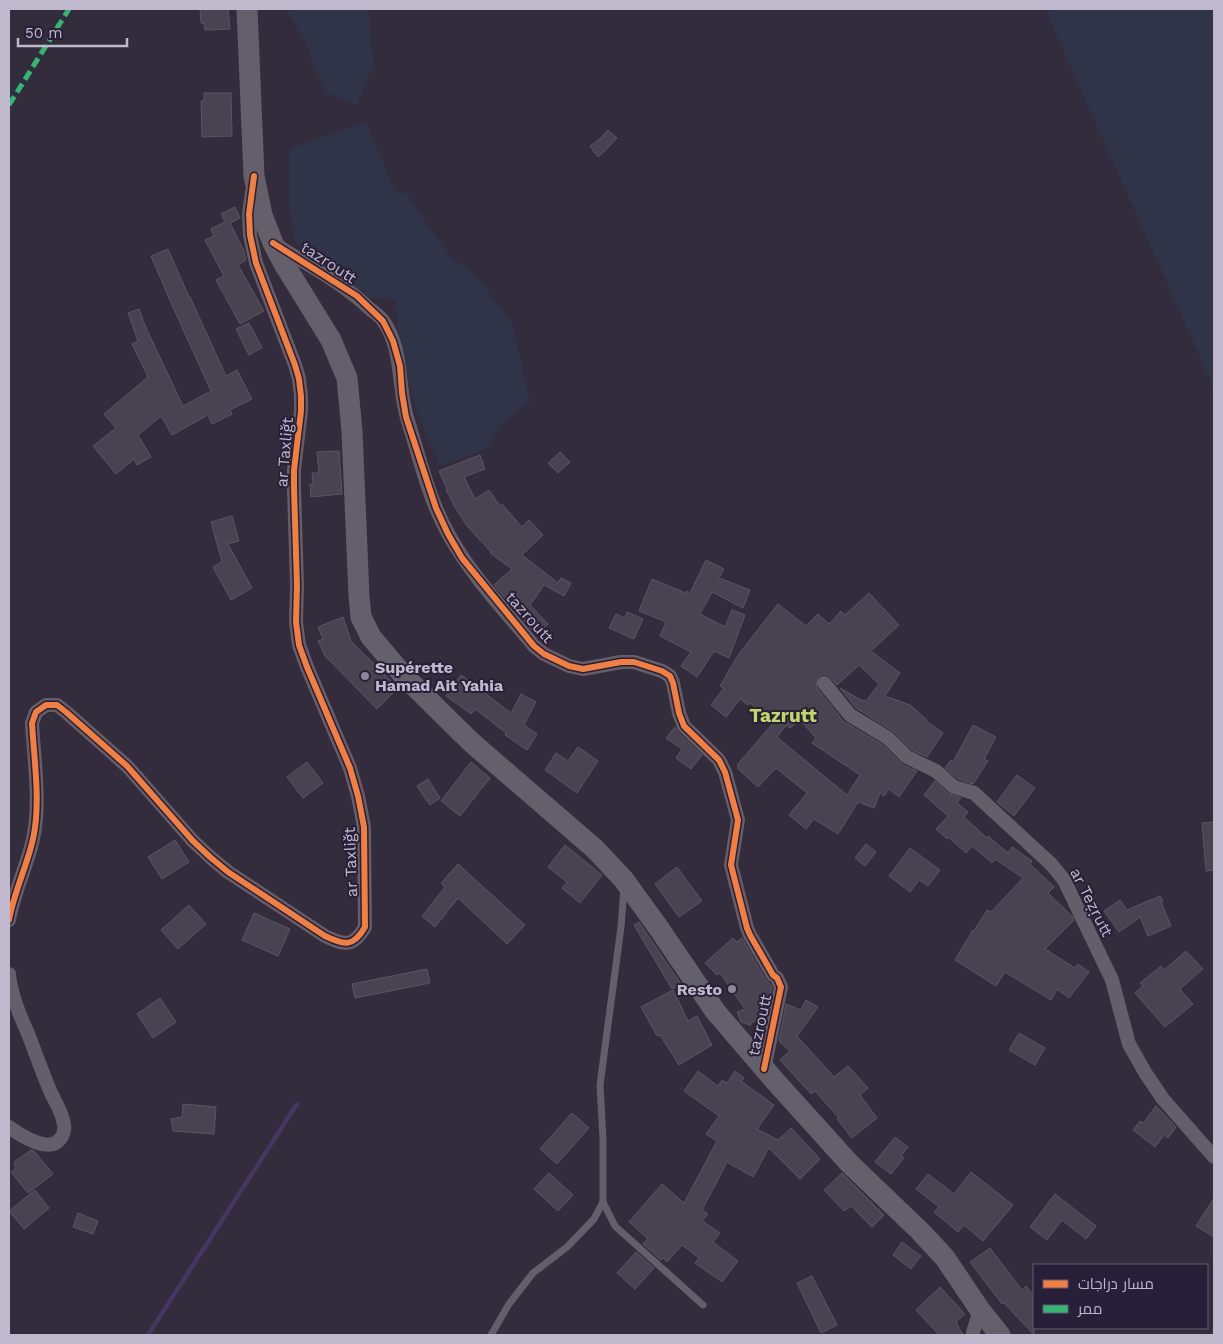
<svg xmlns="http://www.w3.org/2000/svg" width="1223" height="1344" font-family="'Work Sans',Cairo,sans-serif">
	<rect width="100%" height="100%" fill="#322c3d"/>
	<!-- green -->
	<g fill="#2f3449">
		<polygon points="285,9 368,9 374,64 357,105 327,93 314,67 305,40"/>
		<polygon points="1045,9 1214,9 1214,388"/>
		<polygon points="366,122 396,194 405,192 449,255 475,275 512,323 530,402 502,423 487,449 440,465 416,410 400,345 395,300 369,297 295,243 289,205 289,149"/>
	</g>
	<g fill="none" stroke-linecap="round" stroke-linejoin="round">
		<!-- stream -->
		<polyline stroke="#453662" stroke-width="4.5" points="148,1335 297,1104"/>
	</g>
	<!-- building -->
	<g fill="#484251" stroke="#5a5564" fill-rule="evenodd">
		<polygon points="200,9 228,9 230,29 205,30 204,23 201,23"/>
		<polygon points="204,93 231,93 232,136 202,137 201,101 204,101"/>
		<polygon points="608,130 617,138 605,151 598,157 590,146 601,138"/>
		<polygon points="235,207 240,218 230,223 244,251 246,260 238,265 264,311 240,324 216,280 224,276 205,240 214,236 211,229 225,222 221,214"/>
		<polygon points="168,249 189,297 190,297 226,376 237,370 252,399 230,410 232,414 212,424 208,415 172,435 161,416 138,435 151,457 137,465 134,459 116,474 93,446 116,428 104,414 148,377 132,344 138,341 128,313 139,309 146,328 183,406 211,391 172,305 151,256"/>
		<polygon points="249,323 262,348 249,355 236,329"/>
		<polygon points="339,451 342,494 311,497 310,484 313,484 312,473 319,473 317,452"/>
		<polygon points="560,452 570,462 558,473 548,463"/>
		<polygon points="480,455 485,469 464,477 475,499 489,490 500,506 502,504 522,527 529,520 543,535 522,555 558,583 561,578 571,583 564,596 544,585 530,605 548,624 536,635 494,585 512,569 490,553 491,552 467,526 455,507 446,490 447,489 439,471"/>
		<polygon points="232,516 239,541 228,544 252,588 231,600 213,567 222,562 211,522"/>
		<polygon points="706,560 724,569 719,578 750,590 743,608 712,592 700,614 725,627 732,610 745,615 729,658 714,651 697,677 681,666 691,652 660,636 666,622 639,611 652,579 686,593 687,591 690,593"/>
		<path d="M 869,593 L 899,625 L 871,651 L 900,673 L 885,696 L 910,705 L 927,720 L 926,721 L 943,733 L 927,757 L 912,750 L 893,731 L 856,708 L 840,688 L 863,701 L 864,700 L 866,701 L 879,684 L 859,665 L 837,685 L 828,675 L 823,674 L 819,676 L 816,680 L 817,688 L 843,721 L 883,745 L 903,765 L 917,771 L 899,797 L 889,789 L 884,796 L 880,793 L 874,808 L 858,802 L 838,834 L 814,819 L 806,829 L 789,815 L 807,793 L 776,768 L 758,787 L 738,769 L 738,764 L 774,722 L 750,703 L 748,705 L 740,699 L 726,717 L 711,705 L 724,688 L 720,686 L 738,655 L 778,604 L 806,626 L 818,614 L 829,624 L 841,611 L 845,615 ZM 800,720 L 816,738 L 812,743 L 860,775 L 847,795 L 778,738 L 777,737 L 786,725 L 790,728 Z"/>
		<polygon points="627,612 643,619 634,639 609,628 616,614 625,618"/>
		<polygon points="343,617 351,641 398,688 377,709 325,656 318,641 323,639 318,627"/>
		<polygon points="461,675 486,693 486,694 511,713 521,694 536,702 524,725 537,734 527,750 505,735 506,733 475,709 471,714 446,696"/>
		<polygon points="973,725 996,737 984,759 988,761 973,784 958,779 945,768 951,760 953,762"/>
		<polygon points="675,727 678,732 702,755 691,769 676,758 682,749 666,738"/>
		<polygon points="578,747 598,761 577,793 545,770 556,753 568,761"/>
		<polygon points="307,762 323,783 303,798 287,777"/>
		<polygon points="471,762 490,778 460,816 441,801"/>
		<polygon points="1017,775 1035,788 1014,816 997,802"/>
		<polygon points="428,779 440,798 430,805 417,786"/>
		<polygon points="935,781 949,794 961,798 957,803 968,812 964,817 987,838 988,836 1008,853 1012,847 1032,861 1030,864 1054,887 1048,893 1072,916 1074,920 1045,949 1075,968 1078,964 1089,972 1069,998 1057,989 1051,1000 1005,972 996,986 955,960 973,930 974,931 987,910 991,912 1023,878 995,859 992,863 972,846 966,853 948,837 947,839 936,829 948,816 924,795"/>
		<polygon points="1214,822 1214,870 1206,871 1202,823"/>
		<polygon points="175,840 189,862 162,879 148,857"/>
		<polygon points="866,844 876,852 865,866 855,858"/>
		<polygon points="565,845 602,875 580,903 562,888 567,882 548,867"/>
		<polygon points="910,848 940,870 928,886 919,880 910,892 889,876"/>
		<polygon points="458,864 525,925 507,944 458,898 435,927 422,916 445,887 441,883"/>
		<polygon points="677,867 702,901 679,917 655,884"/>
		<polygon points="1160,896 1163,901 1161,902 1171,926 1148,936 1140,917 1119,932 1104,911 1120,900 1127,910"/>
		<polygon points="189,905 206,924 178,949 161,930"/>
		<polygon points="254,913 290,929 278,956 242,940"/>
		<polygon points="639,922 681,984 672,989 634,925"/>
		<polygon points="733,938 737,942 742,938 765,979 770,984 772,988 770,995 768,996 770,997 763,1030 756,1027 765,1013 765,1012 750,1025 741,1022 737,1012 745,1009 720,973 717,975 705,963"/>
		<polygon points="1186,951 1203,969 1180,989 1193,1004 1165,1027 1135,993 1143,986 1140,983 1161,966 1164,970"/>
		<polygon points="427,969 430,983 355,998 352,984"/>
		<polygon points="673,990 688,1021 697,1016 712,1045 679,1065 660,1035 657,1036 641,1007"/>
		<polygon points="160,998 176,1022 153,1038 137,1014"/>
		<polygon points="806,1000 818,1007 797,1036 834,1077 848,1066 868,1088 860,1095 877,1118 852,1138 837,1119 839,1118 815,1091 811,1094 780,1060 790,1051 779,1041 786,1004 801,1010"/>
		<polygon points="1019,1033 1045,1048 1035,1065 1009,1050"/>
		<polygon points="698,1071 718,1086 722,1080 727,1083 735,1071 744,1078 741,1081 774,1105 757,1129 778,1140 791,1128 820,1159 800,1179 769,1148 753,1177 727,1162 702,1210 708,1214 702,1221 720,1233 713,1242 738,1261 722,1282 695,1263 699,1258 682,1245 667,1262 663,1258 661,1260 643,1244 648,1239 629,1222 662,1184 684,1203 717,1141 706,1134 719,1116 684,1091"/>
		<polygon points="183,1104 216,1107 214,1134 173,1131 171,1119 182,1117"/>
		<polygon points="1156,1106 1176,1127 1168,1138 1164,1135 1155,1147 1133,1130 1140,1121 1143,1123"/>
		<polygon points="572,1113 589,1128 557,1164 540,1149"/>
		<polygon points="895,1137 908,1147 901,1156 904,1158 891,1174 875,1162"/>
		<polygon points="31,1150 34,1151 53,1174 28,1193 11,1172 16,1168 14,1162"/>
		<polygon points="971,1172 1013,1205 983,1241 964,1225 958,1232 934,1212 939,1207 916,1189 928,1174 954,1194"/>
		<polygon points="549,1173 573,1195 558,1211 534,1189"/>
		<polygon points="842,1173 884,1215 872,1227 851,1206 844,1211 824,1190"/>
		<polygon points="35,1190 49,1208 24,1229 9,1211"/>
		<polygon points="1055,1194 1096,1226 1086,1239 1062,1220 1047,1240 1030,1227"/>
		<polygon points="1214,1198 1214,1237 1196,1226"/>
		<polygon points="78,1213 98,1221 93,1234 73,1227"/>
		<polygon points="902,1242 921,1256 911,1269 893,1255"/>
		<polygon points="990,1248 1022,1290 1026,1286 1034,1296 1034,1335 1004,1303 1002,1304 970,1262"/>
		<polygon points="636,1252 654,1268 635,1289 617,1273"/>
		<polygon points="812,1276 837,1325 821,1333 797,1283"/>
		<polygon points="940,1287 965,1314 956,1322 963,1335 939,1335 916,1310"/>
	</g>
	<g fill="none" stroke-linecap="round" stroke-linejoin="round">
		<!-- service -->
		<g stroke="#625e6a" stroke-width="7">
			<polyline points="624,888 621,927 600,1085 603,1139 603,1202 615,1226 703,1305"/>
			<polyline points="491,1335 509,1304 533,1273 567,1247 594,1219 603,1202"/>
		</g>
		<!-- minor -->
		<g stroke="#625e6a" stroke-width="14">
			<path d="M 276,245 C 308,265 343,283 370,309 C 375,313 381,317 384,322 C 404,352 397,388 408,421 C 420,459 429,500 449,535 C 471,575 505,611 534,646 L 544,654 L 569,666 L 583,669 L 621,662 L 634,662 L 662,671 L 670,676 L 673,683 L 679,713 L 684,726 L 719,760 L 725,772 L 738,820 L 731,865 L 747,928 L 750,935 L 773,975 L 777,978 L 781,987 L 764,1069"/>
			<polyline points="824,683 850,715 888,738 907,757 936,771 954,787 974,793 1051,864 1064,880 1112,980 1129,1044 1146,1074 1163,1099 1214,1157"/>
			<path d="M 9,920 C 14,892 27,866 33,839 C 41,803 34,760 32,723 L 36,712 L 46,705 L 57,705 L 66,712 L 127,766 L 193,841 L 210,857 L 228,872 L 325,936 C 344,945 353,948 365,927 L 364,827 L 358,796 L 350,768 L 307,667 L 299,645 L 296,622 L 297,586 L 294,488 L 294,470 L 301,411 L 301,396 L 299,379 L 295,365 L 256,263 L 250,235 L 249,214 L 252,192"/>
			<path d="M 9,974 C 11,995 20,1016 29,1036 C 36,1055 43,1074 51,1093 C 56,1103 63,1114 64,1125 C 65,1130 63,1136 60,1139 C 49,1154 20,1135 9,1127"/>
			<polyline points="973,1335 973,1332 980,1310"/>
		</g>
		<!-- primary -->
		<polyline stroke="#64606b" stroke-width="21" points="247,9 254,176 262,215 273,243 284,264 331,340 347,378 352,431 359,596 361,617 371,637 404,676 471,742 595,849 624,880 658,927 715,1011 775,1081 849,1163 920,1231 945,1258 980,1310 1000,1335"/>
		<!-- quiet -->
		<polyline stroke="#33b770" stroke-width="5" stroke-dasharray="10 5" stroke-linecap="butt" points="9,105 69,9"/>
		<defs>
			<g id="cycleway">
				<polyline points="273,243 357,296 383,321 393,341 400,366 402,393 406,417 436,508 448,534 462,558 534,646 544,654 569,666 583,669 621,662 634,662 662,671 670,676 673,683 679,713 684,726 719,760 725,772 738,820 731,865 747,928 750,935 773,975 777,978 781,987 764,1069"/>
				<path d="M 9,920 C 14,892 27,866 33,839 C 41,803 34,760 32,723 L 36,712 L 46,705 L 57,705 L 66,712 L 127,766 L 193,841 L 210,857 L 228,872 L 325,936 C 344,945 353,948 365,927 L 364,827 L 358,796 L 350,768 L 307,667 L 299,645 L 296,622 L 297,586 L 294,488 L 294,470 L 301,411 L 301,396 L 299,379 L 295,365 L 256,263 L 250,235 L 249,214 L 254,176"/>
			</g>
		</defs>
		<!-- cycleway casing -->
		<use href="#cycleway" stroke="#281f38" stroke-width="9"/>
		<!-- cycleway -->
		<use href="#cycleway" stroke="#f27e40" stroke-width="6"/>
	</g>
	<!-- markers -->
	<g fill="#8e879a" stroke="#281f38" stroke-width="2">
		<circle cx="365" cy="676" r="5"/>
		<circle cx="732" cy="989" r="5"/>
	</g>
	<g text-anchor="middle" stroke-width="4" stroke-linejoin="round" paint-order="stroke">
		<!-- street labels -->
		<g font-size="16" fill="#c0b8cc" stroke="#281f38">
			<text transform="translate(329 262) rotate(33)" y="6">tazroutt</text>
			<text transform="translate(284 452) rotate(-85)" y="6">ar Taxliǧt</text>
			<text transform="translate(530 617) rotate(48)" y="6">tazroutt</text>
			<text transform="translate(350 862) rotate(-92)" y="6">ar Taxliǧt</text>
			<text transform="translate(1092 902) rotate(63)" y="6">ar Teẓṛutt</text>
			<text transform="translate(759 1025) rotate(-78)" y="6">tazroutt</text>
		</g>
		<!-- poi labels -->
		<g font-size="16" font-weight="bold" fill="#c0b8cc" stroke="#281f38" text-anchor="start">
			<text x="375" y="673">Supérette<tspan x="375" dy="18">Hamad Ait Yahia</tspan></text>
			<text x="722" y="995" text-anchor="end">Resto</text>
		</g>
		<!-- quarter labels -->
		<g font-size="19" font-weight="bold" fill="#c1d868" stroke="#281f38">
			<text x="783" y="722">Tazrutt</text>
		</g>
	</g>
	<!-- border -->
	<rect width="1223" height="1344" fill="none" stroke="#c0b8cc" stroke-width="20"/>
	<!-- legend -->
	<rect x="1033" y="1264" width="175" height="65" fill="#281f38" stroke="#655c73"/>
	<rect x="1043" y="1280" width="25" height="8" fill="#f27e40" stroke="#655c73"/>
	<text x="1078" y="1289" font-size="15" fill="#c0b8cc">مسار دراجات</text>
	<rect x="1043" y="1305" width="25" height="8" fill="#33b770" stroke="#655c73"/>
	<text x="1078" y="1314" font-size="15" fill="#c0b8cc">ممر</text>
	<!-- scale -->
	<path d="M18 38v8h109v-8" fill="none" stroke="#c0b8cc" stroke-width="2.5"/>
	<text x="25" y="38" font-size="15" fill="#c0b8cc" stroke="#281f38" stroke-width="4" paint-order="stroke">50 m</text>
</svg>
